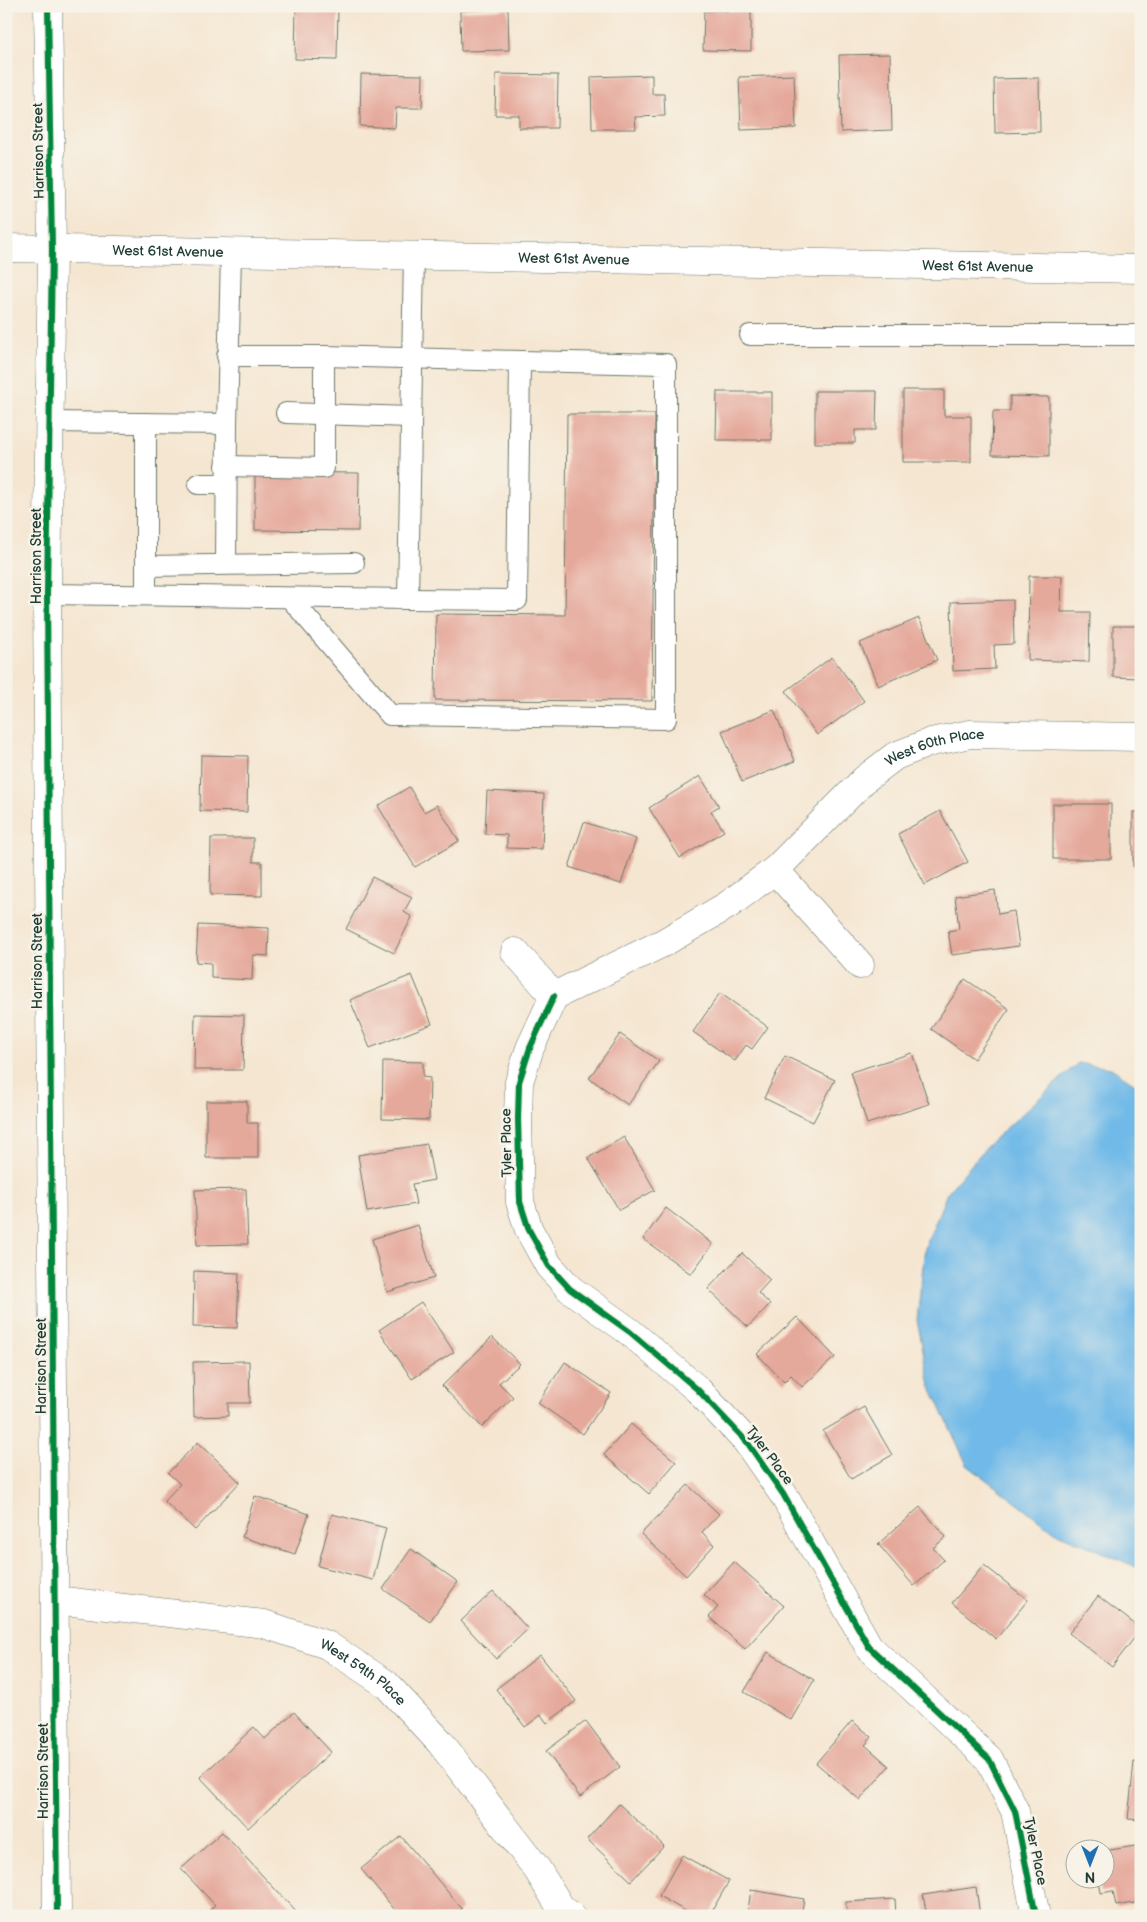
<svg xmlns="http://www.w3.org/2000/svg" width="1147" height="1922" font-family="'Balsamiq Sans',sans-serif">
	<rect width="100%" height="100%" fill="#f7f3e8"/>
	<filter id="ink" filterUnits="userSpaceOnUse"><feTurbulence type="fractalNoise" baseFrequency=".02" numOctaves="2"/><feDisplacementMap in="SourceGraphic" scale="10" xChannelSelector="R" yChannelSelector="G"/><feConvolveMatrix kernelMatrix="1 2 1 2 8 2 1 2 1" color-interpolation-filters="sRGB"/></filter>
	<filter id="wash" filterUnits="userSpaceOnUse"><feTurbulence type="fractalNoise" baseFrequency=".0096" numOctaves="4" result="noise"/><feDisplacementMap in="SourceGraphic" scale="20" xChannelSelector="R" yChannelSelector="G"/><feGaussianBlur stdDeviation="1.12" result="paint"/><feColorMatrix in="noise" values="0 0 0 0 0 0 0 0 0 0 0 0 0 0 0 0 0 1.4 0 .05"/><feComposite in="paint" operator="in"/></filter>
	<g filter="url(#wash)">
		<rect width="100%" height="100%" fill="#f5e6d1"/>
		<!-- water -->
		<polygon fill="#6fb9e8" stroke="#477b8e" points="1078,1063 1111,1068 1141,1088 1141,1569 1055,1532 967,1465 930,1385 917,1320 925,1248 947,1193 989,1144"/>
		<g id="blocks">
			<!-- building -->
			<g fill="#e5a99b">
				<polygon points="296,6 338,6 337,60 295,59"/>
				<polygon points="508,9 509,50 461,51 460,11"/>
				<polygon points="704,11 751,11 751,51 703,50"/>
				<polygon points="890,54 892,130 841,132 839,55"/>
				<polygon points="361,74 423,75 422,108 396,108 395,128 360,126"/>
				<polygon points="496,74 558,75 557,128 519,128 519,115 495,115"/>
				<polygon points="652,75 652,94 664,94 665,116 635,117 636,129 592,129 591,77"/>
				<polygon points="794,75 796,128 741,130 739,77"/>
				<polygon points="1039,78 1040,132 995,133 994,79"/>
				<polygon points="903,390 944,390 944,416 971,416 971,462 903,462"/>
				<polygon points="815,391 877,391 876,430 855,430 855,443 815,443"/>
				<polygon points="717,392 772,392 772,440 716,440"/>
				<polygon points="1010,396 1049,397 1049,456 992,455 993,411 1010,411"/>
				<polygon points="567,414 655,414 652,701 435,700 436,614 565,615"/>
				<polygon points="255,472 359,473 358,531 255,530"/>
				<polygon points="1029,576 1062,576 1061,612 1090,612 1089,662 1028,660"/>
				<polygon points="1013,600 1014,644 994,645 995,669 953,671 951,602"/>
				<polygon points="919,618 937,660 878,686 860,643"/>
				<polygon points="1113,626 1141,626 1141,678 1113,677"/>
				<polygon points="832,657 864,701 817,735 786,691"/>
				<polygon points="774,710 795,761 742,782 722,731"/>
				<polygon points="201,755 248,756 247,812 200,811"/>
				<polygon points="700,776 719,806 711,811 724,831 680,858 649,808"/>
				<polygon points="409,787 424,812 437,805 459,841 415,867 378,806"/>
				<polygon points="487,791 544,794 542,849 507,848 507,835 485,834"/>
				<rect x="1053" y="804" width="58" height="55"/>
				<polygon points="940,811 968,862 925,885 898,834"/>
				<rect x="1133" y="812" width="8" height="54"/>
				<polygon points="584,822 636,839 621,884 569,867"/>
				<polygon points="211,838 253,838 253,862 262,862 262,896 210,895"/>
				<polygon points="372,877 412,897 404,912 412,917 394,953 346,929"/>
				<polygon points="995,890 998,914 1014,911 1019,946 952,955 948,931 959,929 955,896"/>
				<polygon points="198,925 269,928 268,956 253,955 252,980 211,978 211,963 196,962"/>
				<polygon points="412,975 432,1024 370,1048 350,1000"/>
				<polygon points="965,979 1009,1009 974,1059 931,1029"/>
				<polygon points="720,993 768,1027 752,1049 746,1045 735,1061 693,1032"/>
				<polygon points="195,1014 244,1015 243,1070 194,1070"/>
				<polygon points="620,1034 659,1061 628,1105 589,1078"/>
				<polygon points="912,1053 929,1104 867,1124 851,1072"/>
				<polygon points="785,1056 835,1080 813,1122 764,1098"/>
				<polygon points="383,1061 423,1062 423,1077 430,1078 429,1120 382,1119"/>
				<polygon points="206,1101 247,1101 247,1123 258,1123 258,1158 206,1158"/>
				<polygon points="624,1137 655,1190 619,1210 588,1158"/>
				<polygon points="427,1144 434,1180 412,1184 416,1204 367,1212 358,1155"/>
				<polygon points="246,1189 248,1244 197,1245 195,1190"/>
				<polygon points="666,1208 713,1244 691,1274 643,1239"/>
				<polygon points="418,1225 434,1278 387,1292 372,1239"/>
				<polygon points="742,1253 770,1280 758,1293 770,1304 748,1327 708,1289"/>
				<polygon points="194,1271 239,1273 237,1328 193,1327"/>
				<polygon points="421,1302 454,1352 412,1379 379,1330"/>
				<polygon points="797,1317 835,1357 802,1387 791,1375 784,1382 757,1354"/>
				<polygon points="492,1337 520,1364 499,1383 513,1397 482,1427 442,1386"/>
				<polygon points="249,1361 250,1403 228,1403 228,1416 194,1417 193,1362"/>
				<polygon points="565,1362 611,1393 583,1434 538,1403"/>
				<polygon points="864,1407 892,1455 851,1479 823,1431"/>
				<polygon points="631,1424 676,1462 649,1494 604,1455"/>
				<polygon points="198,1442 240,1482 195,1530 164,1501 180,1484 168,1473"/>
				<polygon points="688,1485 719,1514 702,1532 714,1545 686,1576 641,1534"/>
				<polygon points="255,1496 309,1514 295,1554 242,1537"/>
				<polygon points="920,1507 946,1537 933,1548 944,1560 914,1586 878,1544"/>
				<polygon points="332,1514 386,1528 373,1580 318,1566"/>
				<polygon points="411,1549 458,1582 430,1621 383,1589"/>
				<polygon points="734,1562 784,1606 745,1649 709,1617 718,1607 704,1595"/>
				<polygon points="984,1565 1028,1600 996,1639 952,1603"/>
				<polygon points="493,1591 528,1629 496,1659 461,1621"/>
				<polygon points="1098,1596 1141,1629 1112,1667 1069,1633"/>
				<polygon points="768,1652 814,1680 791,1720 744,1692"/>
				<polygon points="540,1655 576,1701 547,1723 541,1715 525,1727 496,1689"/>
				<polygon points="294,1712 331,1752 248,1828 200,1777 254,1727 265,1739"/>
				<polygon points="586,1721 620,1767 580,1797 546,1751"/>
				<polygon points="852,1721 872,1737 865,1745 889,1766 860,1800 816,1763"/>
				<polygon points="1134,1762 1141,1763 1141,1820 1128,1819"/>
				<polygon points="619,1804 664,1846 631,1881 587,1839"/>
				<polygon points="222,1832 300,1916 205,1914 215,1905 181,1869"/>
				<polygon points="401,1836 462,1909 453,1916 400,1916 361,1869"/>
				<polygon points="1141,1845 1141,1902 1116,1906 1113,1891 1101,1893 1099,1880 1104,1880 1104,1851"/>
				<polygon points="682,1855 729,1881 709,1916 694,1916 659,1896"/>
				<polygon points="976,1887 980,1916 927,1916 923,1895"/>
				<polygon points="751,1890 804,1899 801,1916 747,1916"/>
				<polygon points="895,1899 896,1916 847,1916 846,1902"/>
			</g>
		</g>
	</g>
	<g filter="url(#ink)">
		<use href="#blocks" fill-opacity="0" stroke="#6a786b" stroke-width="1"/>
		<g fill="none" stroke-linecap="round" stroke-linejoin="round">
			<defs>
				<g id="lane">
					<polyline points="750,335 1141,335"/>
					<polyline points="227,356 324,356 520,361 517,600 408,599"/>
					<polyline points="286,413 411,417"/>
					<polyline points="49,422 227,424 231,253"/>
					<polyline points="146,423 146,595"/>
					<polyline points="226,466 324,468 324,356"/>
					<polyline points="198,484 226,484"/>
					<polyline points="226,564 227,424"/>
					<polyline points="146,566 354,563"/>
					<polyline points="47,594 408,599 414,254"/>
					<polyline points="290,598 390,715 666,719 666,364 520,361"/>
				</g>
				<g id="street">
					<polyline points="775,870 860,965"/>
					<polyline points="515,952 554,996"/>
					<polyline points="554,996 530,1048 519,1082 518,1119 520,1202 529,1230 549,1266 570,1289 630,1332 697,1389 747,1442 783,1494 869,1647 989,1759 1015,1811 1036,1916"/>
					<path id="s1" d="M 554,996 L 663,943 L 728,905 L 775,870 L 865,779 L 895,756 L 931,742 L 970,734 L 1141,737"/>
					<path id="s2" d="M 55,1600 L 264,1624 L 327,1645 L 386,1684 L 440,1742 L 537,1869 L 561,1908 L 571,1916"/>
				</g>
				<g id="secondary">
					<polyline points="48,6 52,249 47,594 57,1916"/>
					<path id="s3" d="M 6,248 L 1141,269"/>
				</g>
			</defs>
			<!-- lane casing -->
			<use href="#lane" stroke="#6a786b" stroke-width="22"/>
			<!-- street casing -->
			<use href="#street" stroke="#6a786b" stroke-width="29"/>
			<!-- secondary casing -->
			<use href="#secondary" stroke="#6a786b" stroke-width="29"/>
			<!-- lane -->
			<use href="#lane" stroke="#fff" stroke-width="20"/>
			<!-- street -->
			<use href="#street" stroke="#fff" stroke-width="28"/>
			<!-- secondary -->
			<use href="#secondary" stroke="#fff" stroke-width="28"/>
			<defs>
				<g id="cycleway">
					<polyline points="48,6 52,249 47,594 57,1916"/>
					<polyline points="554,996 530,1048 519,1082 518,1119 520,1202 529,1230 549,1266 570,1289 630,1332 697,1389 747,1442 783,1494 869,1647 989,1759 1015,1811 1036,1916"/>
				</g>
			</defs>
			<!-- cycleway casing -->
			<use href="#cycleway" stroke="#f7f3e8" stroke-width="9"/>
			<!-- cycleway -->
			<use href="#cycleway" stroke="#00873e" stroke-width="6"/>
		</g>
	</g>
	<g text-anchor="middle" stroke-width="5" stroke-linejoin="round" paint-order="stroke">
		<!-- street labels -->
		<g font-size="14" fill="#1f3d34" stroke="#f7f3e8">
			<text transform="translate(38 151) rotate(-91)" y="5">Harrison Street</text>
			<text dy="5" stroke="none"><textPath href="#s3" startOffset="162">West 61st Avenue</textPath></text>
			<text dy="5" stroke="none"><textPath href="#s3" startOffset="568">West 61st Avenue</textPath></text>
			<text dy="5" stroke="none"><textPath href="#s3" startOffset="972">West 61st Avenue</textPath></text>
			<text transform="translate(36 556) rotate(-90)" y="5">Harrison Street</text>
			<text dy="5" stroke="none"><textPath href="#s1" startOffset="462">West 60th Place</textPath></text>
			<text transform="translate(37 961) rotate(-90)" y="5">Harrison Street</text>
			<text transform="translate(506 1143) rotate(-91)" y="5">Tyler Place</text>
			<text transform="translate(41 1366) rotate(-90)" y="5">Harrison Street</text>
			<text transform="translate(770 1455) rotate(53)" y="5">Tyler Place</text>
			<text dy="5" stroke="none"><textPath href="#s2" startOffset="322">West 59th Place</textPath></text>
			<text transform="translate(43 1771) rotate(-90)" y="5">Harrison Street</text>
			<text transform="translate(1036 1851) rotate(78)" y="5">Tyler Place</text>
		</g>
	</g>
	<!-- margin -->
	<rect width="1147" height="1922" fill="none" stroke="#f7f3e8" stroke-width="25"/>
	<!-- north arrow -->
	<g transform="translate(1090 1864) rotate(180)"><circle r="24" fill="#f7f3e8" stroke="#a1aaa0"/>
	<path d="M0-4L9 19L0 12L-9 19Z" fill="#1f6fb2"/>
	<text y="-8" font-size="14" font-weight="bold" text-anchor="middle" fill="#1f3d34">N</text>
	</g>
</svg>
